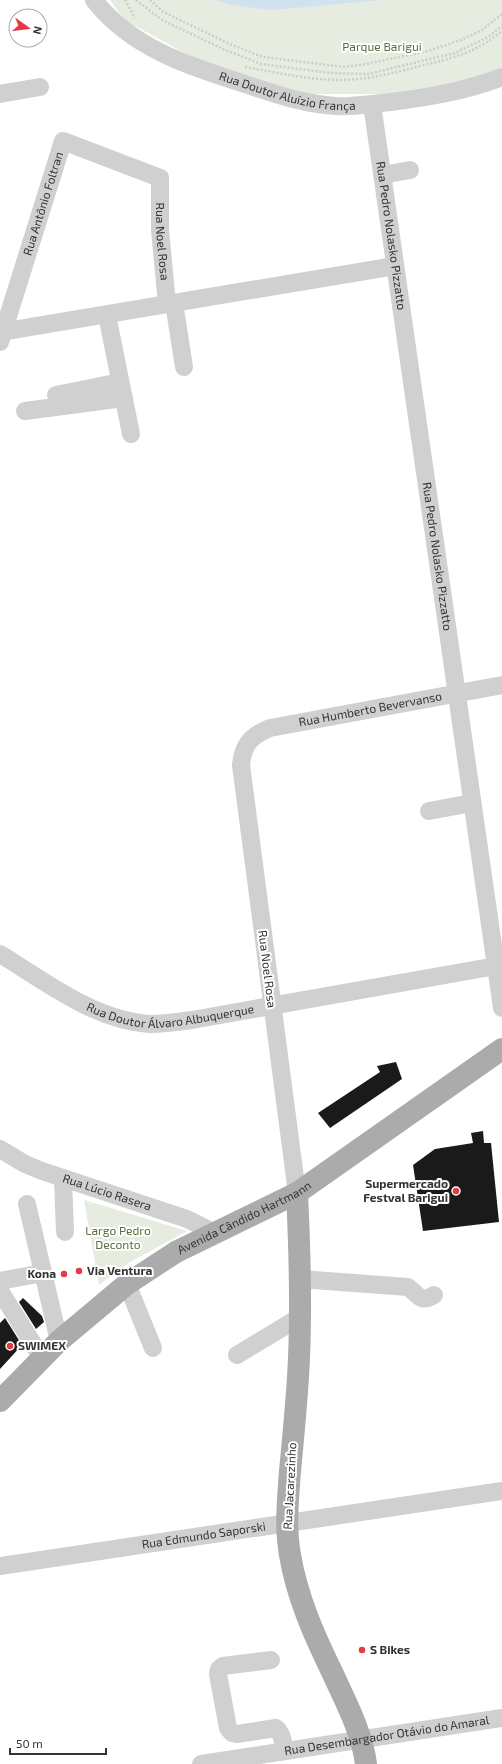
<svg xmlns="http://www.w3.org/2000/svg" width="502" height="1764" font-family="'Exo 2',sans-serif">
	<rect width="100%" height="100%" fill="#fff"/>
	<!-- green -->
	<g fill="#e6ecdf">
		<polygon points="110,0 502,0 502,68 467,81 383,94 304,94 205,64 124,20"/>
		<polygon points="84,1200 187,1231 130,1262 99,1285"/>
	</g>
	<!-- water -->
	<polygon fill="#cfe2ee" points="213,0 381,0 273,10 237,6"/>
	<!-- building -->
	<g fill="#1a1a1a">
		<polygon points="396,1062 402,1079 330,1128 318,1113 380,1072 377,1066"/>
		<polygon points="483,1131 484,1143 491,1143 499,1222 423,1231 413,1165 435,1149 473,1143 471,1133"/>
		<polygon points="23,1298 42,1316 44,1322 36,1329 19,1302"/>
		<polygon points="5,1318 22,1345 0,1369 0,1323"/>
	</g>
	<g fill="none" stroke-linecap="round" stroke-linejoin="round">
		<!-- path -->
		<g stroke="#cdcdcd" stroke-width="2.5" stroke-dasharray="2 2" stroke-linecap="butt">
			<polyline points="125,0 135,18"/>
			<polyline points="136,0 162,20 223,49 261,64 331,73 368,74 455,53 488,37 502,26"/>
			<polyline points="150,0 162,11 186,23 230,44 263,57 343,67 366,64 428,51 461,40 482,30 502,14"/>
			<path d="M 245,67 C 281,73 320,83 357,79 C 381,77 404,70 428,64 C 457,57 478,51 502,31"/>
		</g>
		<!-- minor -->
		<g stroke="#d0d0d0" stroke-width="18">
			<path id="s1" d="M 94,0 C 131,48 189,66 245,84 C 274,94 304,104 336,106 C 354,107 372,104 390,102 C 429,97 466,91 502,77"/>
			<polyline points="0,94 40,87"/>
			<path id="s2" d="M 372,104 L 502,1008"/>
			<polyline points="382,175 410,170"/>
			<polyline points="174,303 184,367"/>
			<polyline points="107,315 131,434"/>
			<polyline points="0,332 395,266"/>
			<path id="s3" d="M 0,342 L 63,141 L 160,178 L 160,230 L 167,304"/>
			<polyline points="56,395 120,382"/>
			<polyline points="25,411 124,398"/>
			<polyline points="429,811 472,803"/>
			<path id="s4" d="M 0,954 C 46,982 94,1020 149,1024 C 164,1024 178,1022 192,1020 L 496,966"/>
			<path id="s5" d="M 0,1149 L 25,1164 L 42,1171 L 187,1219 L 215,1233"/>
			<polyline points="63,1178 65,1232"/>
			<path id="s6" d="M 297,1193 L 241,765 C 243,744 251,736 270,728 L 502,685"/>
			<polyline points="27,1204 59,1341"/>
			<path d="M 300,1279 L 408,1287 C 418,1294 420,1304 434,1295"/>
			<polyline points="0,1281 43,1273"/>
			<polyline points="127,1284 153,1348"/>
			<polyline points="0,1291 42,1358"/>
			<polyline points="237,1355 300,1317"/>
			<path id="s7" d="M 0,1566 L 502,1491"/>
			<path d="M 271,1660 L 223,1666 L 219,1669 L 218,1674 L 228,1728 L 232,1733 L 237,1734 L 276,1728 C 283,1734 283,1743 285,1751"/>
			<path id="s8" d="M 201,1764 L 502,1718"/>
		</g>
		<!-- major -->
		<g stroke="#ababab" stroke-width="22">
			<path d="M 297,1193 C 300,1255 302,1316 298,1377 C 296,1409 293,1440 290,1471 C 288,1499 285,1527 290,1555 C 297,1597 314,1635 333,1674 C 346,1703 362,1732 366,1764"/>
			<path id="s9" d="M 0,1401 L 59,1341 L 127,1284 L 176,1252 L 297,1193 L 502,1049"/>
		</g>
	</g>
	<!-- markers -->
	<g fill="#e63946" stroke="#fff" stroke-width="1.5">
		<circle cx="456" cy="1191" r="4"/>
		<circle cx="79" cy="1271" r="4"/>
		<circle cx="64" cy="1274" r="4"/>
		<circle cx="10" cy="1346" r="4"/>
		<circle cx="362" cy="1650" r="4"/>
	</g>
	<g text-anchor="middle" stroke-width="4" stroke-linejoin="round" paint-order="stroke">
		<!-- park labels -->
		<g font-size="12" fill="#56703f" stroke="#fff">
			<text x="382" y="51">Parque Barigui</text>
			<text x="118" y="1235">Largo Pedro<tspan x="118" dy="14">Deconto</tspan></text>
		</g>
		<!-- street labels -->
		<g font-size="12" fill="#333" stroke="#fff">
			<text dy="4" stroke="none"><textPath href="#s1" startOffset="219">Rua Doutor Aluízio França</textPath></text>
			<text dy="4" stroke="none"><textPath href="#s3" startOffset="145">Rua Antônio Foltran</textPath></text>
			<text dy="4" stroke="none"><textPath href="#s2" startOffset="133">Rua Pedro Nolasko Pizzatto</textPath></text>
			<text dy="4" stroke="none"><textPath href="#s3" startOffset="378">Rua Noel Rosa</textPath></text>
			<text dy="4" stroke="none"><textPath href="#s2" startOffset="457">Rua Pedro Nolasko Pizzatto</textPath></text>
			<text dy="4" stroke="none"><textPath href="#s6" startOffset="584">Rua Humberto Bevervanso</textPath></text>
			<text transform="translate(267 969) rotate(83)" y="4">Rua Noel Rosa</text>
			<text dy="4" stroke="none"><textPath href="#s4" startOffset="187">Rua Doutor Álvaro Albuquerque</textPath></text>
			<text dy="4" stroke="none"><textPath href="#s5" startOffset="116">Rua Lúcio Rasera</textPath></text>
			<text dy="4" stroke="none"><textPath href="#s9" startOffset="308">Avenida Cândido Hartmann</textPath></text>
			<text transform="translate(290 1486) rotate(-87)" y="4">Rua Jacarezinho</text>
			<text dy="4" stroke="none"><textPath href="#s7" startOffset="206">Rua Edmundo Saporski</textPath></text>
			<text dy="4" stroke="none"><textPath href="#s8" startOffset="188">Rua Desembargador Otávio do Amaral</textPath></text>
		</g>
		<!-- poi labels -->
		<g font-size="12" font-weight="bold" fill="#333" stroke="#fff" text-anchor="start">
			<text x="448" y="1188" text-anchor="end">Supermercado<tspan x="448" dy="14">Festval Barigui</tspan></text>
			<text x="87" y="1275">Via Ventura</text>
			<text x="56" y="1278" text-anchor="end">Kona</text>
			<text x="18" y="1350">SWIMEX</text>
			<text x="370" y="1654">S Bikes</text>
		</g>
	</g>
	<!-- north arrow -->
	<g transform="translate(28 28) rotate(104)"><circle r="19" fill="#ffffff" stroke="#adadad"/>
	<path d="M0-3L7 15L0 10L-7 15Z" fill="#e63946"/>
	<text y="-6" font-size="11" font-weight="bold" text-anchor="middle" fill="#333333">N</text>
	</g>
	<!-- scale -->
	<path d="M10 1748v6h96v-6" fill="none" stroke="#333333" stroke-width="2"/>
	<text x="16" y="1748" font-size="12" fill="#333333" stroke="#ffffff" stroke-width="3" paint-order="stroke">50 m</text>
</svg>
